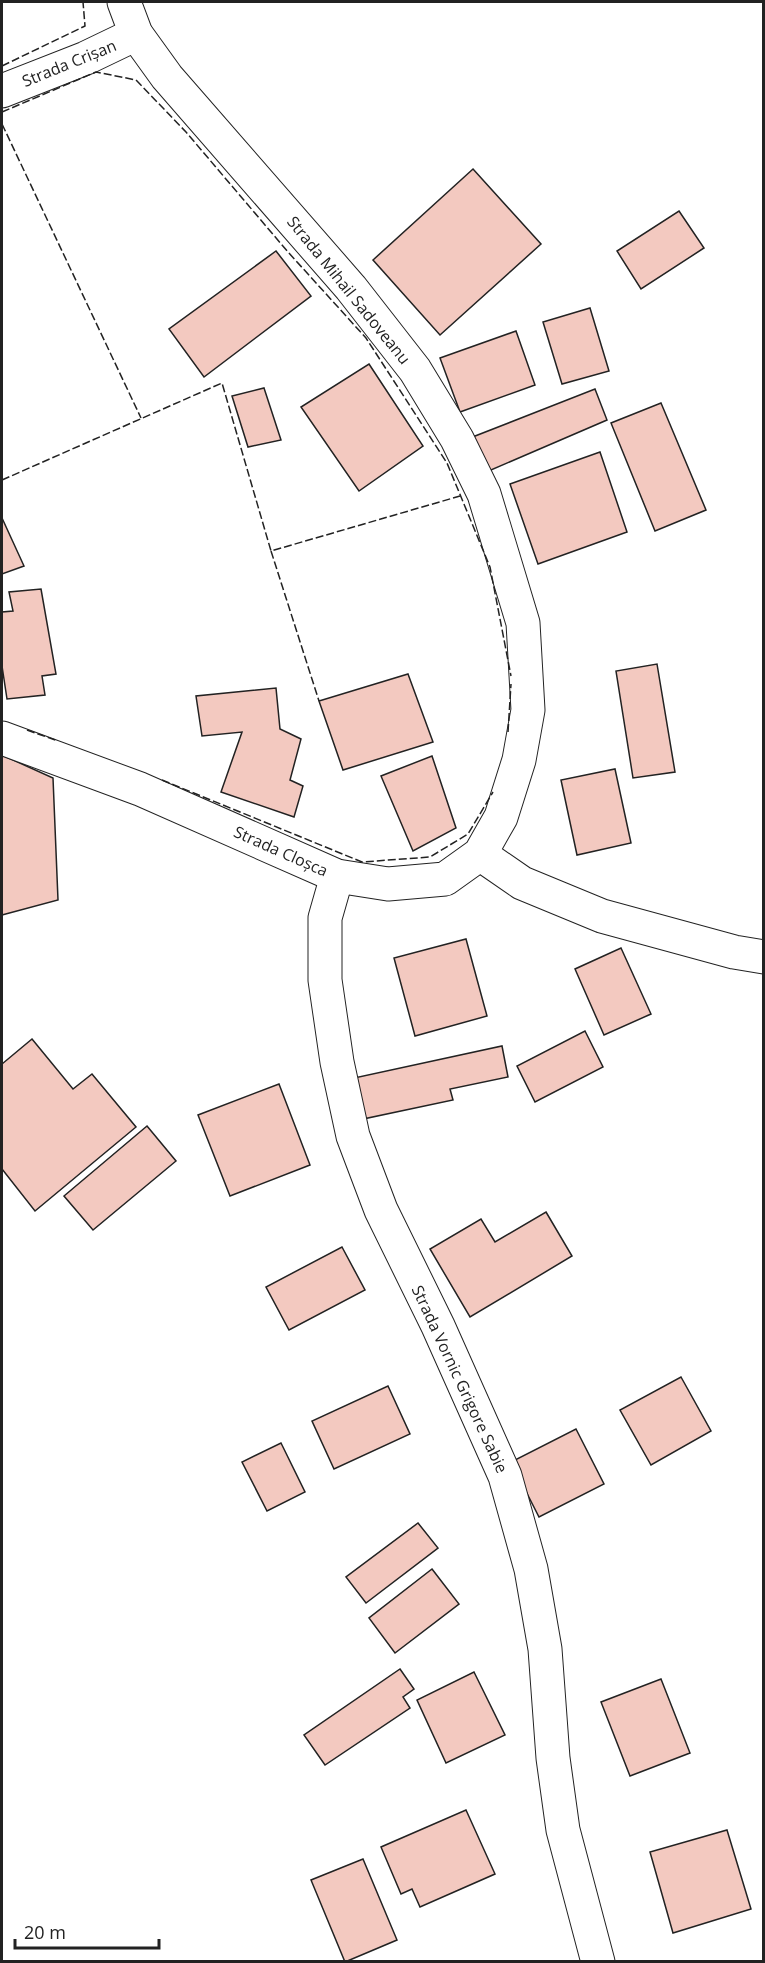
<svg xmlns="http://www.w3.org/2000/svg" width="765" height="1963" font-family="'Open Sans',sans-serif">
	<rect width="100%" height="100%" fill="#fff"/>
	<!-- building -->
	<g fill="#f3c9c0" stroke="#222" stroke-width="1.5">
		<polygon points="473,169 541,244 440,335 373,260"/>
		<polygon points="679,211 704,248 641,289 617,251"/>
		<polygon points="276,251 311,296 204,377 169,329"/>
		<polygon points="590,308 609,371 562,384 543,322"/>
		<polygon points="516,331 535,385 460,412 440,358"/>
		<polygon points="369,364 423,446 359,491 301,407"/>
		<polygon points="264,388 281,440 248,447 232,396"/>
		<polygon points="595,389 607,420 484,473 470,438"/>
		<polygon points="661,403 706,510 655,531 611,423"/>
		<polygon points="600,452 627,532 538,564 510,484"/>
		<polygon points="2,518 24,566 2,574"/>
		<polygon points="41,589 56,674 42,676 45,695 7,699 2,666 2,612 13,611 9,592"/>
		<polygon points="657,664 675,772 633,778 616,671"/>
		<polygon points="408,674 433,742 343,770 319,701"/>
		<polygon points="276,688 280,729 301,739 290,780 303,786 294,817 221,792 242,732 202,736 196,696"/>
		<polygon points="2,755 53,778 58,900 2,915"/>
		<polygon points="432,756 456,828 413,851 381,776"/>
		<polygon points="615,769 631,843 577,855 561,780"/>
		<polygon points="466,939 487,1016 415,1036 394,958"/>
		<polygon points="621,948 651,1014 604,1035 575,969"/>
		<polygon points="585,1031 603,1067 535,1102 517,1066"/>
		<polygon points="32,1039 73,1089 92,1074 136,1127 35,1211 2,1169 2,1064"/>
		<polygon points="502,1046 508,1077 450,1089 453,1100 363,1119 354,1078"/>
		<polygon points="279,1084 310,1165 230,1196 198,1115"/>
		<polygon points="147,1126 176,1161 93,1230 64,1196"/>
		<polygon points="546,1212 572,1256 470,1317 430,1249 481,1219 495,1242"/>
		<polygon points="342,1247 365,1290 289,1330 266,1287"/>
		<polygon points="681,1377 711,1431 651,1465 620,1410"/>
		<polygon points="388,1386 410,1434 334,1469 312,1421"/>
		<polygon points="576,1429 604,1484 539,1517 511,1462"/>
		<polygon points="281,1443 305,1492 267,1511 242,1462"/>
		<polygon points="418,1523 438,1548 366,1603 346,1577"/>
		<polygon points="432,1569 459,1604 395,1653 369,1618"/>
		<polygon points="400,1669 414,1689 403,1697 410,1708 325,1765 304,1735"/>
		<polygon points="474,1672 505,1735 446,1763 417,1700"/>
		<polygon points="661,1679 690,1753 630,1776 601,1702"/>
		<polygon points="466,1810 495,1874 420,1907 412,1889 401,1894 381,1847"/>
		<polygon points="727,1830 751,1909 673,1933 650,1852"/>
		<polygon points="363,1859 397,1940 345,1962 311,1880"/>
	</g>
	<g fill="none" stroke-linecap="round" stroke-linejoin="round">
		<defs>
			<g id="minor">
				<polyline points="2,91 86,58 136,34"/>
				<polyline points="2,738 140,789 337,876 388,884 445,879 480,854 501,817 519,760 528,710 523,623 484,494 457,439 415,370 351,288 167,77 136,34 124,2"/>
				<polyline points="480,854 522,883 602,916 734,952 764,957"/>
				<polyline points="337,876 325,918 325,980 337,1062 353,1136 381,1210 438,1326 505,1476 531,1569 545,1649 553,1758 563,1830 598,1962"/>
			</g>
		</defs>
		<!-- minor casing -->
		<use href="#minor" stroke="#222" stroke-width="35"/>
		<!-- minor -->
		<use href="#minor" stroke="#fff" stroke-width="33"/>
		<!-- fence -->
		<g stroke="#222" stroke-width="1.5" stroke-dasharray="8 3" stroke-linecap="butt">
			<polyline points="2,66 85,26 83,2"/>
			<polyline points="2,112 96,72 136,80 186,132 288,252 366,338 447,463 490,567 511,676"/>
			<polyline points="2,124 141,418"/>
			<polyline points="2,480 222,383 271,551 460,496"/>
			<polyline points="271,551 319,701"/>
			<polyline points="27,730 58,741"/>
			<polyline points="508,732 511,684"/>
			<polyline points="162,780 362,862 430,857 468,834 493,792"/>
		</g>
	</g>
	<g text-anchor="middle" stroke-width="4.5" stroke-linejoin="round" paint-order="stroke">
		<!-- street labels -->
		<g font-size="16" fill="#222" stroke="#fff">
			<text transform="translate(69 63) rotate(-22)" y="6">Strada Crișan</text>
			<text transform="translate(349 290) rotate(51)" y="6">Strada Mihail Sadoveanu</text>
			<text transform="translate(281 851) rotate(24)" y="6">Strada Cloșca</text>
			<text transform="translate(460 1379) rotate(65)" y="6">Strada Vornic Grigore Sabie</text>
		</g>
	</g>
	<!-- border -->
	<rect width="765" height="1963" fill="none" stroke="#222222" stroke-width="6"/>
	<!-- scale -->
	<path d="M15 1939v9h144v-9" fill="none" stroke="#222222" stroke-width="3"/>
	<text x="24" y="1939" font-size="18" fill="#222222" stroke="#ffffff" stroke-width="4.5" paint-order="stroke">20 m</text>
</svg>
